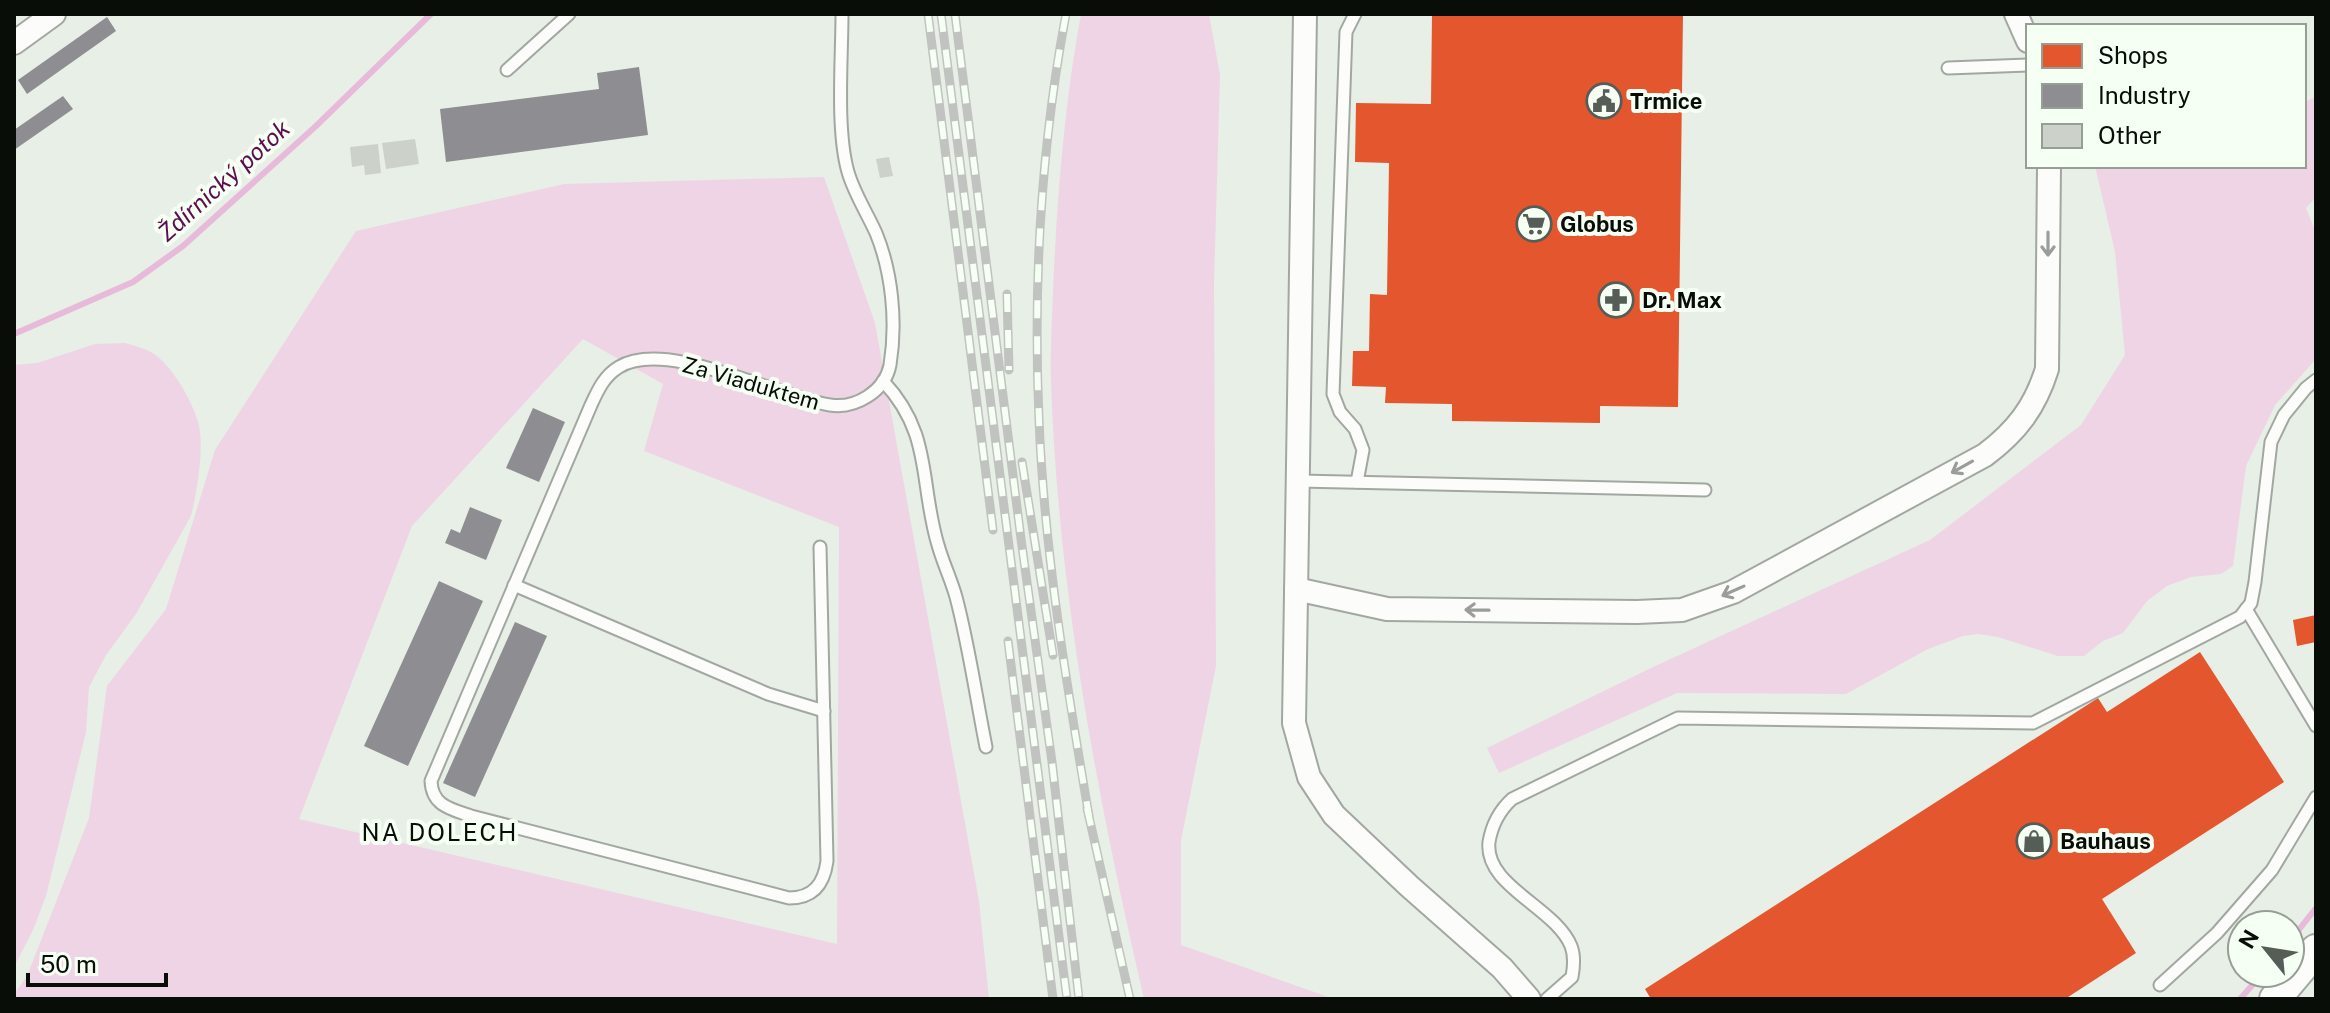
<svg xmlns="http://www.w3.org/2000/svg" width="2330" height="1013" font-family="'Public Sans',sans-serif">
	<rect width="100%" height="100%" fill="#e8efe6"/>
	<!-- green -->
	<g fill="#efd4e5" fill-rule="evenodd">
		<path d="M 1081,14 L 1209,14 L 1220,75 L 1214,284 L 1216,666 L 1181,840 L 1181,945 L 1334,999 L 1144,999 C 1097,797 1058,590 1051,382 C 1050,352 1052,321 1053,291 C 1057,198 1064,106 1081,14 Z"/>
		<polygon points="2316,97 2316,197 2306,208 2316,233 2316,359 2275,405 2246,466 2233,566 2221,574 2191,577 2167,586 2147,601 2123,633 2103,641 2084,656 2058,656 1998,637 1978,634 1963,636 1928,649 1846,694 1677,693 1499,773 1487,748 1651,668 1930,540 2081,425 2125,355 2115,252 2095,166 2304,166 2304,102"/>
		<path d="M 824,177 L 875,323 L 979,901 L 989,999 L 14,999 L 14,994 L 27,976 L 89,818 L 107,686 L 166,609 L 215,450 L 356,231 L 564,184 ZM 583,339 L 663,384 L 644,451 L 839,527 L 837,944 L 299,819 L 412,526 Z"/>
		<path d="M 125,343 C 134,346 146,348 154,354 C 173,367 192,401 198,422 C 205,446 197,492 191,516 L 136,614 L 106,655 L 89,687 L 86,732 L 46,896 L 33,930 L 14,967 L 14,365 L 37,363 L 95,344 Z"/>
	</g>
	<!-- shops -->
	<g fill="#e4572e">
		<polygon points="1432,14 1683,14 1678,407 1600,406 1600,423 1452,421 1452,404 1385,403 1386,387 1352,386 1353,351 1369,351 1370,294 1387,295 1389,163 1355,162 1356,103 1431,104"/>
		<polygon points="2316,615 2316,642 2297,646 2293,620"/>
		<polygon points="2200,652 2284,782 2102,899 2136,953 2065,999 1651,999 1645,989 2098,698 2107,712"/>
	</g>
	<!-- industry -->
	<g fill="#8d8d92">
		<polygon points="107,17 116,31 27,94 18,80"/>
		<polygon points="639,67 648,135 446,162 440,109 599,89 597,73"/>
		<polygon points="63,96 73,109 14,150 14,130"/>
		<polygon points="533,408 565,422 539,482 506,468"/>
		<polygon points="470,507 502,520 486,560 445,543 451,529 460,533"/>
		<polygon points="439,581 483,601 408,766 364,746"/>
		<polygon points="515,622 547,636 475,797 443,783"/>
	</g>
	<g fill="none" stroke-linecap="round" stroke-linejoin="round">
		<!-- stream -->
		<g stroke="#e8bada" stroke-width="6">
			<polyline points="14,334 133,282 183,246 316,126 431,14"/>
			<polyline points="2290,941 2316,908"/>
			<polyline points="2240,999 2263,973"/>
		</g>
	</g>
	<!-- building -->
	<g fill="#ccd2ca">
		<polygon points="415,139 419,164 386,169 382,143"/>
		<polygon points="378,144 381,173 365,175 364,165 352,167 350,147"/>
		<polygon points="889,157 893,176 880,178 876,159"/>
	</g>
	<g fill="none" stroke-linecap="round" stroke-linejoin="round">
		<defs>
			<g id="lane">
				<polyline points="1355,14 1346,32 1333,394 1340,412 1355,429 1363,450 1357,482"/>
				<polyline points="1948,68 2028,65"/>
				<polyline points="507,70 569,14"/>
				<path d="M 883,381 C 933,434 919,482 938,545 C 943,563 951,579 956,597 C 969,646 976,697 986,747"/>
				<polyline points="1299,481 1705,490"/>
				<path d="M 820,547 L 827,861 C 824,884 813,898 789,898 L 471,816 C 451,809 432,806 431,781 L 591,405 C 598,390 604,376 619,367 C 667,338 776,397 830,405 C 856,409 885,391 890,365 C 897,322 892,272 876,233 C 867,213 854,193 848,172 C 836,130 842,59 842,14"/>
				<polyline points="514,585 768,694 824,711"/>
				<polyline points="2246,609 2316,726"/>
				<polyline points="2160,985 2217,933 2272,870 2316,797"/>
				<path d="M 1547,999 L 1572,977 C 1574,966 1575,956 1571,946 C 1555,907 1484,886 1489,842 C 1492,824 1499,811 1512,799 L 1678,718 L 2033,723 L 2240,617 L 2251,603 L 2255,582 L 2271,442 L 2284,415 L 2306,388 L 2316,380"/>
			</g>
			<g id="street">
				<polyline points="1305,14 1294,723 1309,777 1334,815 1409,886 1502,968 1529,999"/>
				<polyline points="2016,14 2028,41"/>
				<polyline points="14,43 54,14"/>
				<path d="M 1296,589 L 1387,609 L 1637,612 L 1682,610 L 1733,592 L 1985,455 C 2017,431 2035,407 2047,369 L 2049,166"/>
			</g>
			<polyline id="secondary" points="2275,999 2316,950"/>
		</defs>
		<!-- lane casing -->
		<use href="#lane" stroke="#a2a8a1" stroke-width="15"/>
		<!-- street casing -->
		<use href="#street" stroke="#a2a8a1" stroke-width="26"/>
		<!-- secondary casing -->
		<use href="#secondary" stroke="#a2a8a1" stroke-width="34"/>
		<!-- lane -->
		<use href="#lane" stroke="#fcfdfb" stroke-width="11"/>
		<!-- street -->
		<use href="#street" stroke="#fcfdfb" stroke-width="22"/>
		<!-- secondary -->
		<use href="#secondary" stroke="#fcfdfb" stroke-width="30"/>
		<defs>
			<g id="rail">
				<polyline points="928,14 993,530"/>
				<polyline points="941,14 1067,999"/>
				<polyline points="955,14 1021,539 1052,762 1079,999"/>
				<path d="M 1066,14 C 1041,147 1033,284 1039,419 C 1044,550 1067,687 1089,816"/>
				<polyline points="1007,294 1009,370"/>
				<polyline points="1022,462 1053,655"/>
				<polyline points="1008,641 1053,999"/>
				<polyline points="1087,808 1130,999"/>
			</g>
		</defs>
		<!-- rail casing -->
		<use href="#rail" stroke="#c1c3c0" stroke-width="9"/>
		<!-- rail -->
		<use href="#rail" stroke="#f6fff4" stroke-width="6" stroke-dasharray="18" stroke-linecap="butt"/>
	</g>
	<!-- one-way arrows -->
	<defs><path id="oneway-shaft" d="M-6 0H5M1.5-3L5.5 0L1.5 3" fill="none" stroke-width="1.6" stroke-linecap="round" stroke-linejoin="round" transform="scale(2)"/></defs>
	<g stroke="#9a9d9a">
		<use href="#oneway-shaft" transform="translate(2048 244) rotate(90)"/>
		<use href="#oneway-shaft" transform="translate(1962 467) rotate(151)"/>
		<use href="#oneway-shaft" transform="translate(1733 591) rotate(156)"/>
		<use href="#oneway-shaft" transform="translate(1477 610) rotate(-179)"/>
	</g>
	<!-- icons -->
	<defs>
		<symbol id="civic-ring" viewBox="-11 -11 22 22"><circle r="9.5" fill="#f6fff4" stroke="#565c56" stroke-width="1.5"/><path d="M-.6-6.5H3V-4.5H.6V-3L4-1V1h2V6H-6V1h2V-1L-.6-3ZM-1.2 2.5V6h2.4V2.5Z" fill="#565c56"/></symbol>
		<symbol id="supermarket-ring" viewBox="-11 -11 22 22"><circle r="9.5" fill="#f6fff4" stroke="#565c56" stroke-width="1.5"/><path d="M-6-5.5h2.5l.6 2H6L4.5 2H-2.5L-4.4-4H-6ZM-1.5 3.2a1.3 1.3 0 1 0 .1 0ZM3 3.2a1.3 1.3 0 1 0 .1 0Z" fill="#565c56"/></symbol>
		<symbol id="pharmacy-ring" viewBox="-11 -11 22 22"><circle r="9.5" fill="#f6fff4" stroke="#565c56" stroke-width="1.5"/><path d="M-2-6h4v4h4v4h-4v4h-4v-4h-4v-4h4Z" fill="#565c56"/></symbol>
		<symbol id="shop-ring" viewBox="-11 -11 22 22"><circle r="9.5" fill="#f6fff4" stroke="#565c56" stroke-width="1.5"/><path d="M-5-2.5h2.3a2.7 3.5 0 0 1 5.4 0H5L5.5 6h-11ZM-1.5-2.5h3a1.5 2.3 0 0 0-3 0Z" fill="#565c56"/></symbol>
	</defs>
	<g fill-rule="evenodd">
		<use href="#civic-ring" x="1584" y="81" width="40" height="40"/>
		<use href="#supermarket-ring" x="1514" y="204" width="40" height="40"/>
		<use href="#pharmacy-ring" x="1596" y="280" width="40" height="40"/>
		<use href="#shop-ring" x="2014" y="821" width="40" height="40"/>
	</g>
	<g text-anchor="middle" stroke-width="8" stroke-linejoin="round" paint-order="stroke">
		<!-- poi labels -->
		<g font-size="22" font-weight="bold" fill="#080d08" stroke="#f6fff4" text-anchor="start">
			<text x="1630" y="109">Trmice</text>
			<text x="1560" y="232">Globus</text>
			<text x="1642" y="308">Dr. Max</text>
			<text x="2060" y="849">Bauhaus</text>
		</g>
		<!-- street labels -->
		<g font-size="22" fill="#080d08" stroke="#f6fff4">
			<text transform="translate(751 383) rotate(16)" y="8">Za Viaduktem</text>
		</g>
		<!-- water labels -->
		<g font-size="24" font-style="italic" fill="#5d0e4e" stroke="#f6fff4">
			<text transform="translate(224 181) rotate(-42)" y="8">Ždírnický potok</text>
		</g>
		<!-- neighbourhood labels -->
		<g font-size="24" letter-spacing="2" fill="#080d08" stroke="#f6fff4">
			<text x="440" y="841">NA DOLECH</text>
		</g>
	</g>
	<!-- border -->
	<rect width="2330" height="1013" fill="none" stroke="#080d08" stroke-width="32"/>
	<!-- legend -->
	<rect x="2026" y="24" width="280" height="144" fill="#f6fff4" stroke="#979e96" stroke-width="2"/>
	<rect x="2042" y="44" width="40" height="24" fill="#e4572e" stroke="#979e96" stroke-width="2"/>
	<text x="2098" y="64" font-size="24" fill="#080d08">Shops</text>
	<rect x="2042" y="84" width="40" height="24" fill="#8d8d92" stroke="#979e96" stroke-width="2"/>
	<text x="2098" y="104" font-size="24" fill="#080d08">Industry</text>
	<rect x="2042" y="124" width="40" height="24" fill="#ccd2ca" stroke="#979e96" stroke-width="2"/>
	<text x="2098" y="144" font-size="24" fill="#080d08">Other</text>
	<!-- north arrow -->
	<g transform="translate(2266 949) rotate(300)"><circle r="38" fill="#f6fff4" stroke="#979e96" stroke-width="2"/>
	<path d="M0-6L14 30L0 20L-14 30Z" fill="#565c56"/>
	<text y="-12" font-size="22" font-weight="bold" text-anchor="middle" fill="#080d08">N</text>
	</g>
	<!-- scale -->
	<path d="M28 973v12h138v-12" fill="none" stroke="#080d08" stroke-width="4"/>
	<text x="40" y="973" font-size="24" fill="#080d08" stroke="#f6fff4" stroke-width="6" paint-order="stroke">50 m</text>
</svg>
